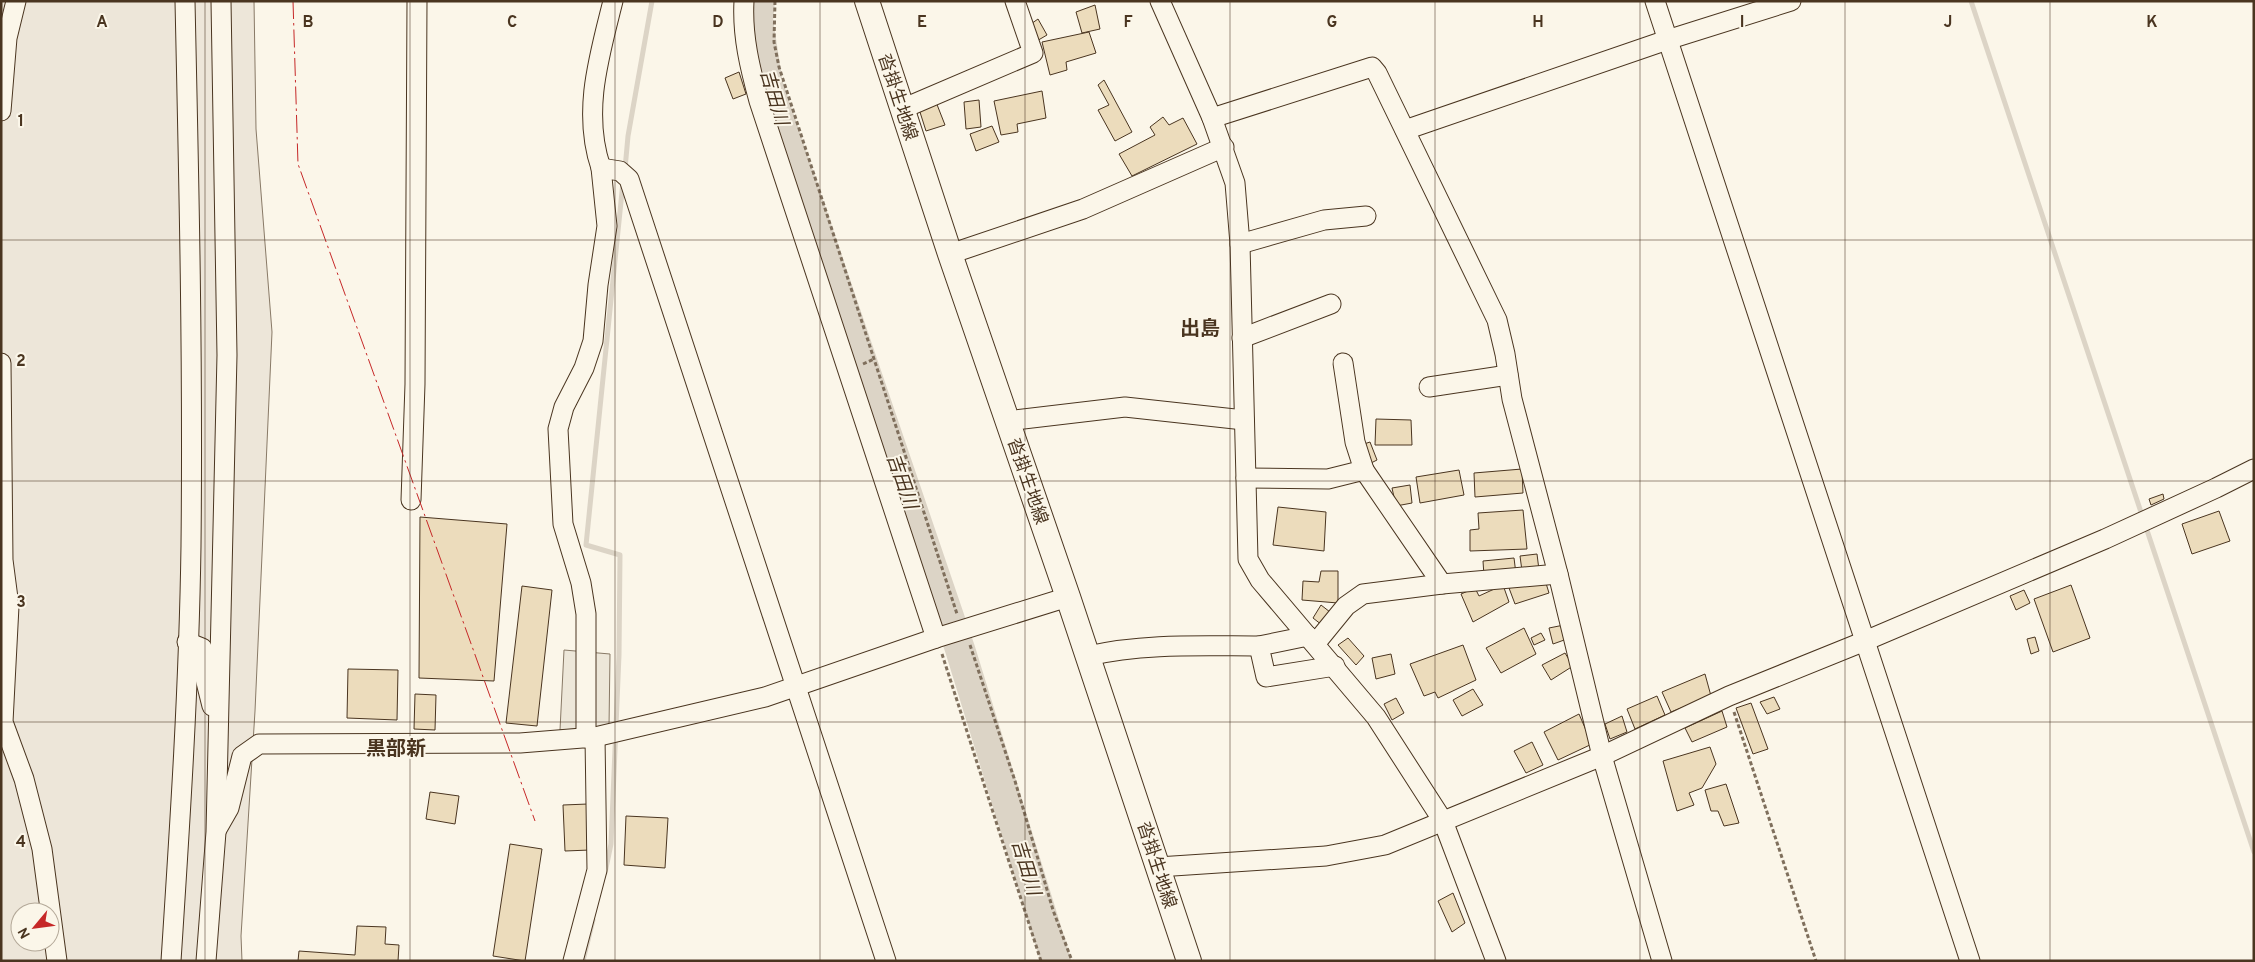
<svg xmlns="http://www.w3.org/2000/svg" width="2255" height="962" font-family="Overpass,'Noto Sans JP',sans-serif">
	<rect width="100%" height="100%" fill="#fbf6e9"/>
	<!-- green -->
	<path fill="#ede6d9" stroke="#887966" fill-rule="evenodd" d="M 1,1 L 254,1 L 256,129 L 272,332 L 255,711 L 241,936 L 242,961 L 1,961 ZM 20,912 L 50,912 L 50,942 L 20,942 Z"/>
	<!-- parking -->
	<polygon fill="#ede7d9" stroke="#887966" points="564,650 610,654 609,727 560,730"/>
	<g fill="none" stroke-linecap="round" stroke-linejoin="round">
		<!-- stream -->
		<g stroke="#dcd4c6" stroke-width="5">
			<polyline points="1971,1 2254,852"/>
			<polyline points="625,169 628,136 652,1"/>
			<polyline points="605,873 611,844 619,655 620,555 586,545 623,182"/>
			<polyline points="583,961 593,920"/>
		</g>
		<!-- river -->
		<polyline stroke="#dcd4c6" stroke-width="30" points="760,1 758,20 768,85 960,649 1056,961"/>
	</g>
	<!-- building -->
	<g fill="#ecdcbc" stroke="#4a3520">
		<polygon points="1095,5 1100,29 1082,33 1076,12"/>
		<polygon points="1038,19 1047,35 1035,42 1028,26"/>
		<polygon points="1089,32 1096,53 1066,62 1067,70 1050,75 1042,42"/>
		<polygon points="739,72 746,94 733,99 725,78"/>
		<polygon points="1104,80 1132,132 1115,141 1098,110 1109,105 1098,85"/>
		<polygon points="1042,91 1046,118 1017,124 1018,132 1001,135 994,101"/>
		<polygon points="979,100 981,127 966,129 964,102"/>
		<polygon points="936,102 945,125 926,131 919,109"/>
		<polygon points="1163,117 1169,125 1183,118 1197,144 1132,176 1119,154 1155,135 1150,127"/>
		<polygon points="992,126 999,142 976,151 970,134"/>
		<polygon points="1376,419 1411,420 1412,445 1375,445"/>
		<polygon points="1370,442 1377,460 1369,464 1361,445"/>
		<polygon points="1522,469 1523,493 1475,497 1474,473"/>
		<polygon points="1459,470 1464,495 1420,503 1416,477"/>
		<polygon points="1410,485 1412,503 1396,506 1392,488"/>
		<polygon points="2163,494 2164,499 2151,505 2149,499"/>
		<polygon points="1278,507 1326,512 1324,551 1273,545"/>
		<polygon points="1523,510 1527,549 1470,551 1470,530 1479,529 1478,513"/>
		<polygon points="2219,511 2230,541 2192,554 2182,524"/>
		<polygon points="420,517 507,524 494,681 419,678"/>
		<polygon points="1537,554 1539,570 1522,571 1520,556"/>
		<polygon points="1514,558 1516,574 1484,576 1483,561"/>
		<polygon points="1321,571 1338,571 1338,603 1302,600 1303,581 1319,582"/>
		<polygon points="1545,580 1549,593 1515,604 1509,588"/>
		<polygon points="1503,585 1509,602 1473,622 1461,594 1475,588 1479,596"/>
		<polygon points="2071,585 2090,638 2053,652 2034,599"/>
		<polygon points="522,586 552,590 537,726 506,723"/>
		<polygon points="2024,590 2030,603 2016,610 2010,596"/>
		<polygon points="1321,605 1330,612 1322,625 1313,618"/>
		<polygon points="1564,625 1567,639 1553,644 1549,628"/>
		<polygon points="1524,628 1536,654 1501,673 1486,648"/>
		<polygon points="1541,633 1545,640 1534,645 1531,638"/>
		<polygon points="2035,637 2039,651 2031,654 2027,639"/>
		<polygon points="1348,638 1364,656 1356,665 1338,645"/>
		<polygon points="1463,645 1476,680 1438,698 1435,692 1424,696 1410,664"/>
		<polygon points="1565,653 1573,666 1551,680 1542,665"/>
		<polygon points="1391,654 1395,674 1376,679 1372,658"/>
		<polygon points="348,669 398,670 397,720 347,718"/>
		<polygon points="1705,674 1711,696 1671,712 1662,692"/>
		<polygon points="1473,689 1483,705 1462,716 1453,700"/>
		<polygon points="415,694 436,695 435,730 414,729"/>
		<polygon points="1657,696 1665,715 1635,729 1627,709"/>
		<polygon points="1774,697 1780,709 1767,714 1760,702"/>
		<polygon points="1396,698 1404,713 1392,720 1384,704"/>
		<polygon points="1751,703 1768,749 1753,754 1736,708"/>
		<polygon points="1722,711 1727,727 1692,742 1685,728"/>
		<polygon points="1579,714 1592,744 1558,760 1544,732"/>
		<polygon points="1622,716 1627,732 1610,739 1605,724"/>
		<polygon points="1532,742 1543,765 1526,773 1514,751"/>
		<polygon points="1710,747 1716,764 1702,788 1689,793 1694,805 1677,811 1663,761"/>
		<polygon points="1726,784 1739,823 1724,826 1718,811 1711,811 1705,790"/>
		<polygon points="430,792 459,796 455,824 426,819"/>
		<polygon points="588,804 590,850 565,851 563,805"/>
		<polygon points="626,816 668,818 665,868 624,865"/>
		<polygon points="510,844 542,849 525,961 493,956"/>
		<polygon points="1453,893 1465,923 1452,932 1438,901"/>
		<polygon points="357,926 386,927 385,944 399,945 398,961 298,961 299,951 355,955"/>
	</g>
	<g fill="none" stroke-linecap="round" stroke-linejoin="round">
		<defs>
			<g id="minor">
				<path d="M 744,1 C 742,36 750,68 759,101 L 936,638"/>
				<polyline points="1160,1 1212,118 1235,183 1240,244 1248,559 1260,580 1376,717 1443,821 1496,961"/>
				<polyline points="1655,1 1970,961"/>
				<polyline points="902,109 1033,53 1015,1"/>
				<polyline points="1,111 7,38 16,1"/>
				<polyline points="1212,118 1372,67 1377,73 1497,320 1505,354 1512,399 1558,574 1602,756 1662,961"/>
				<polyline points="1405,130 1667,40 1791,1"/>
				<path d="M 601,168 C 582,112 599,57 613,1"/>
				<polyline points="1240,244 1324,220 1366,216"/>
				<polyline points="950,254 1083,209 1224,147"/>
				<polyline points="1242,338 1331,304"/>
				<polyline points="1,363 3,560 9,606 3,722 24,779 42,849 57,961"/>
				<polyline points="1343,363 1355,442 1364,470"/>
				<polyline points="1429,387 1508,375"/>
				<polyline points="1007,421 1125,407 1244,420"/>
				<polyline points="1246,478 1328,479 1364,470 1442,584"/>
				<polyline points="411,500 415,384 417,1"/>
				<polyline points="1308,636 1259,646 1266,677 1335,666"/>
				<polyline points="187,642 202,648 204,674 212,706"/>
				<polyline points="1315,644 1346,606 1363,594 1442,584 1558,574"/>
				<path d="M 1088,656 C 1143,643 1202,646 1259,646"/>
				<polyline points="586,738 586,614 581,583 563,524 558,429 564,407 584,368 593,341 598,285 607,226 601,168 620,171 629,179 886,961"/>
				<polyline points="217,829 229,808 242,756 259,744 520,743 595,737 765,697 936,638 1068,597"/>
				<polyline points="1158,867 1326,856 1385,845 1602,756 1729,696 1865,641 2105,539 2216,488 2254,469"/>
				<path d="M 171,961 C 180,823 189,685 191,546 C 193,365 189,183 185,1"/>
				<polyline points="206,961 216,832 227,355 221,1"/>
				<polyline points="573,961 597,870 595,737"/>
			</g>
			<polyline id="major" points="867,1 950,254 1068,597 1189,961"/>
		</defs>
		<!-- minor casing -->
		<use href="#minor" stroke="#4a3520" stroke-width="21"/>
		<!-- major casing -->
		<use href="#major" stroke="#4a3520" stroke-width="26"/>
		<!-- path -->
		<g stroke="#7f6f5c" stroke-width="3" stroke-dasharray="4 2.5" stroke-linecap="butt">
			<polyline points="775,1 774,42 779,67 957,614"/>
			<polyline points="863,364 874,359"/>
			<polyline points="970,645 1015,781 1053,910 1072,961"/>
			<polyline points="942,654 1041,961"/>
			<polyline points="1734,712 1816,961"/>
		</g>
		<!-- minor -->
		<use href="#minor" stroke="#fbf6e9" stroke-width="19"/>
		<!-- major -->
		<use href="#major" stroke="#fbf6e9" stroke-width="24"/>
		<!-- power -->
		<polyline stroke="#c62828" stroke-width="1" stroke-dasharray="18 4 2.5 4" stroke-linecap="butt" points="293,1 298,164 535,821"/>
	</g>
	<!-- grid -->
	<path fill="none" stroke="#4a3520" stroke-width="1" stroke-opacity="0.55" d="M 205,1 L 205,961M 410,1 L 410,961M 615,1 L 615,961M 820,1 L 820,961M 1025,1 L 1025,961M 1230,1 L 1230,961M 1435,1 L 1435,961M 1640,1 L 1640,961M 1845,1 L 1845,961M 2050,1 L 2050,961M 1,240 L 2254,240M 1,481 L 2254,481M 1,722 L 2254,722"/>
	<g text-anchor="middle" stroke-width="4" stroke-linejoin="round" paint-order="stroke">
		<!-- street labels -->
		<g font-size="18" fill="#4a3520" stroke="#fbf6e9">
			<text transform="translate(898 97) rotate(72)" y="6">沓掛生地線</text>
			<text transform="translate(1028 481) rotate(71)" y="6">沓掛生地線</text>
			<text transform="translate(1157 865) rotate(72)" y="6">沓掛生地線</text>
		</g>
		<!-- water labels -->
		<g font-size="19" font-style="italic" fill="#4a3520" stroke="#fbf6e9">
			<text transform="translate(775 97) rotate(74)" y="7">吉田川</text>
			<text transform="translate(903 481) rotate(71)" y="7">吉田川</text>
			<text transform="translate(1027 867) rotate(73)" y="7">吉田川</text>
		</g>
		<!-- quarter labels -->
		<g font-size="20" font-weight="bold" fill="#4a3520" stroke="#fbf6e9">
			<text x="1200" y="335">出島</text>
			<text x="396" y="755">黒部新</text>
		</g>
	</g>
	<g font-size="16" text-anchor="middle" font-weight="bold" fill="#4a3520" stroke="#fbf6e9" stroke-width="4" stroke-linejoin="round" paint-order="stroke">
		<text x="102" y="27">A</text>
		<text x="308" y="27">B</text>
		<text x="512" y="27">C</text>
		<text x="718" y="27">D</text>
		<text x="922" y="27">E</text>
		<text x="1128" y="27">F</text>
		<text x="1332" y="27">G</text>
		<text x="1538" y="27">H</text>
		<text x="1742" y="27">I</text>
		<text x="1948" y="27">J</text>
		<text x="2152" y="27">K</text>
		<text x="21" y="126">1</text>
		<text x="21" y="366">2</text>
		<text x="21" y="607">3</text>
		<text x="21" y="847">4</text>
	</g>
	<!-- border -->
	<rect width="2255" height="962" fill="none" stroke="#4a3520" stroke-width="5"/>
	<!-- north arrow -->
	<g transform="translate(35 927) rotate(241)"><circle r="24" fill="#fbf6e9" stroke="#b4a999"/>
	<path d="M0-4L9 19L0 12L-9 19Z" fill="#c62828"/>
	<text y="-8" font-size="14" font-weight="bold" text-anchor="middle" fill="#4a3520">N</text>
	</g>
</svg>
